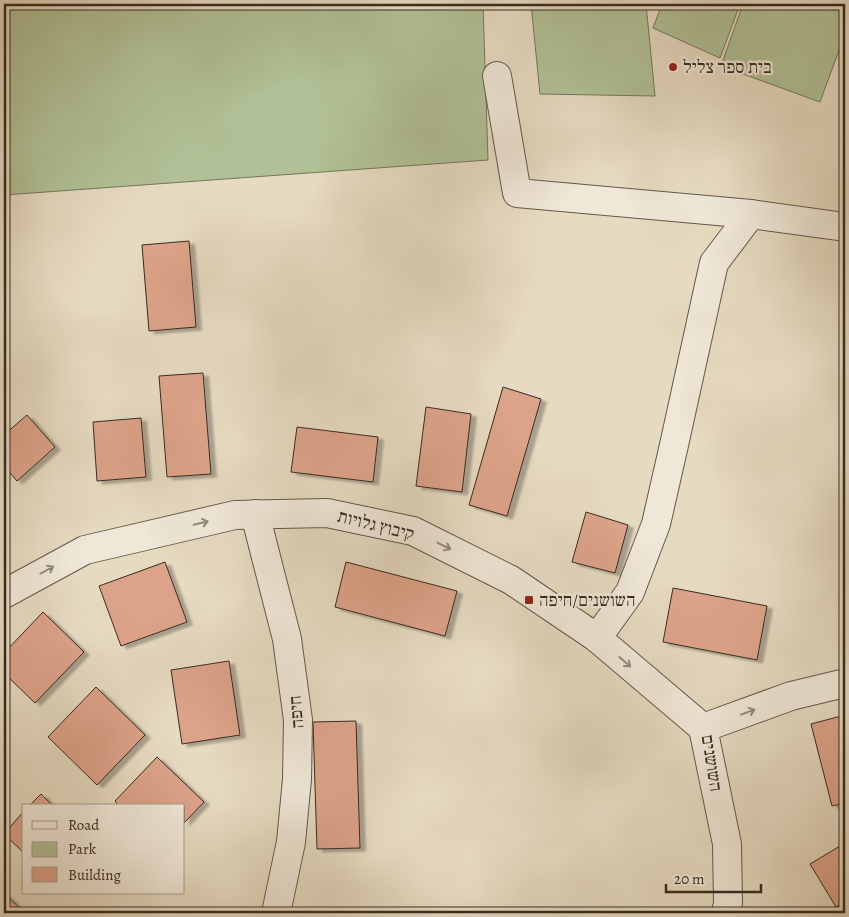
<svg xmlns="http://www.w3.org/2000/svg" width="849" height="917" font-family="Alegreya,'Frank Ruhl Libre',serif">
	<defs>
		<filter id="shadow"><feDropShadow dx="5.5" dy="3" stdDeviation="1" flood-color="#0004"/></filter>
	</defs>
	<rect width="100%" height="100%" fill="#e6dac1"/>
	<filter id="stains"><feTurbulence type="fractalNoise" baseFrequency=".004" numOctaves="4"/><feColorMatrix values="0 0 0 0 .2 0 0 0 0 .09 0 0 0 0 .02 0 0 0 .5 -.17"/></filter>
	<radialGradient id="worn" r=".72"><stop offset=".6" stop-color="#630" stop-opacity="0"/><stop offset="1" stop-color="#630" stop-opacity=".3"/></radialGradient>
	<!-- green -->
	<g fill="#b1c096" stroke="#74765c">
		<polygon points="9,4 483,4 488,160 4,195 4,6"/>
		<polygon points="531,4 646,4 655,96 540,94"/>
		<polygon points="662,4 740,4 720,58 653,28"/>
		<polygon points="743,4 845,4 845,34 820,102 721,66"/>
	</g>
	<!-- building -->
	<g fill="#dda38a" stroke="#372c21" filter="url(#shadow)">
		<polygon points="189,241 196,327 149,331 142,245"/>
		<polygon points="203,373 211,474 167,477 159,376"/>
		<polygon points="503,387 541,399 507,516 469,505"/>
		<polygon points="426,407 471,414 462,492 416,486"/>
		<polygon points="27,415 55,447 17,481 4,466 4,435"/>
		<polygon points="141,418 146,477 97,481 93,422"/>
		<polygon points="297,427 378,437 373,482 291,472"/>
		<polygon points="586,512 628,525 615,573 572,562"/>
		<polygon points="165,562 187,622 121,646 99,586"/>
		<polygon points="346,562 457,591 445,636 335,607"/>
		<polygon points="673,588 767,606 757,660 663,642"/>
		<polygon points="43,612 84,652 35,703 4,673 4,653"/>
		<polygon points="229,661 240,735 182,744 171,670"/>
		<polygon points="96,687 145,735 97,785 48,737"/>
		<polygon points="845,715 845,803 832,806 811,724"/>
		<polygon points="356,721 360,848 317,849 313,722"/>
		<polygon points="157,757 204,802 184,823 184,806 119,806 115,801"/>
		<polygon points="41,794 53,806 29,806"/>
		<polygon points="24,811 24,853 4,834"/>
		<polygon points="845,843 845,902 836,907 810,864"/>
		<polygon points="4,893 25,913 4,913"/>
		<polygon points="574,908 647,910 647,913 574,913"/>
	</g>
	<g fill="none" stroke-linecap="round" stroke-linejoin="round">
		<defs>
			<g id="minor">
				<polyline points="497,76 517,193 751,214 845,227"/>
				<polyline points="255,514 287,639 298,720 297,779 291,842 276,913"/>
				<polyline points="4,594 85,550 235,515 327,513 413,531 511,580 597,638 703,728"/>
				<polyline points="597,638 630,592 656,524 674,445 714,263 751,214"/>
				<polyline points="703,728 727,844 728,903 726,913"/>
				<polyline points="703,728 791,696 845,683"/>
			</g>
		</defs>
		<!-- minor casing -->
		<use href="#minor" stroke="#635849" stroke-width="30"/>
		<!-- minor -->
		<use href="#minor" stroke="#efe7d7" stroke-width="28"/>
	</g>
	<!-- one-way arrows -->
	<defs><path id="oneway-shaft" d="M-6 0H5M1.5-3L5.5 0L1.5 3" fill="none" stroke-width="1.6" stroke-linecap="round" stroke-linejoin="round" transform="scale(1.25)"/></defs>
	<g stroke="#938a7c">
		<use href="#oneway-shaft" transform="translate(201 523) rotate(-13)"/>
		<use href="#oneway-shaft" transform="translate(444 546) rotate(26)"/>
		<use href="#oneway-shaft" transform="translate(47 570) rotate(-28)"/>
		<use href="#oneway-shaft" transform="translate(625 662) rotate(41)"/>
		<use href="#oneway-shaft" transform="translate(748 712) rotate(-20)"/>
	</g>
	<!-- markers -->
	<g fill="#8f2418" stroke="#efe7d7" stroke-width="2">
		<circle cx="673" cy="67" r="5"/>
		<rect x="524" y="595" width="10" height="10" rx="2.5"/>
	</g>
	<g text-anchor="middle" stroke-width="4.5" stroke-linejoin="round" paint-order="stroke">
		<!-- poi labels -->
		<g font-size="18" fill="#372c21" stroke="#efe7d7" text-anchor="start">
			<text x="683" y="73">בית ספר צליל</text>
			<text x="539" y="606">השושנים/חיפה</text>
		</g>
		<!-- street labels -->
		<g font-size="18" fill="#372c21" stroke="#efe7d7">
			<text transform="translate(376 525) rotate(14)" y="6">קיבוץ גלויות</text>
			<text transform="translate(296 712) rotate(-95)" y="6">חיפה</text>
			<text transform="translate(712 763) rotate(81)" y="6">השושנים</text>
		</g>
	</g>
	<!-- margin -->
	<rect width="849" height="917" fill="none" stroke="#e6dac1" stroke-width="20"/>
	<rect x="5" y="5" width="839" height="907" fill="none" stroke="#372c21" stroke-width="2.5"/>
	<rect x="10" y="10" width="829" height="897" fill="none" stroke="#372c21"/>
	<!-- legend -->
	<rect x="22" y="804" width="162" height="90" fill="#efe7d7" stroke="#a59c8e"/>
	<rect x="32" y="821" width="25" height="8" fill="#efe7d7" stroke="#a59c8e"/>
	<text x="68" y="830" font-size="15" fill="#372c21">Road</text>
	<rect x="32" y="842" width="25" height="15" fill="#b1c096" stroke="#a59c8e"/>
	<text x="68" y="854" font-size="15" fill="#372c21">Park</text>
	<rect x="32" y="867" width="25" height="15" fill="#dda38a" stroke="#a59c8e"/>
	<text x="68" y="880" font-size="15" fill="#372c21">Building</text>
	<!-- scale -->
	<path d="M666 884v8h95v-8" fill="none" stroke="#372c21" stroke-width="2.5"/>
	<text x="674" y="884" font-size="15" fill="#372c21" stroke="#efe7d7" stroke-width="4" paint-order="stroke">20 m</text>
	<rect width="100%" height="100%" filter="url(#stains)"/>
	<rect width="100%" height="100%" fill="url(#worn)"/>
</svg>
